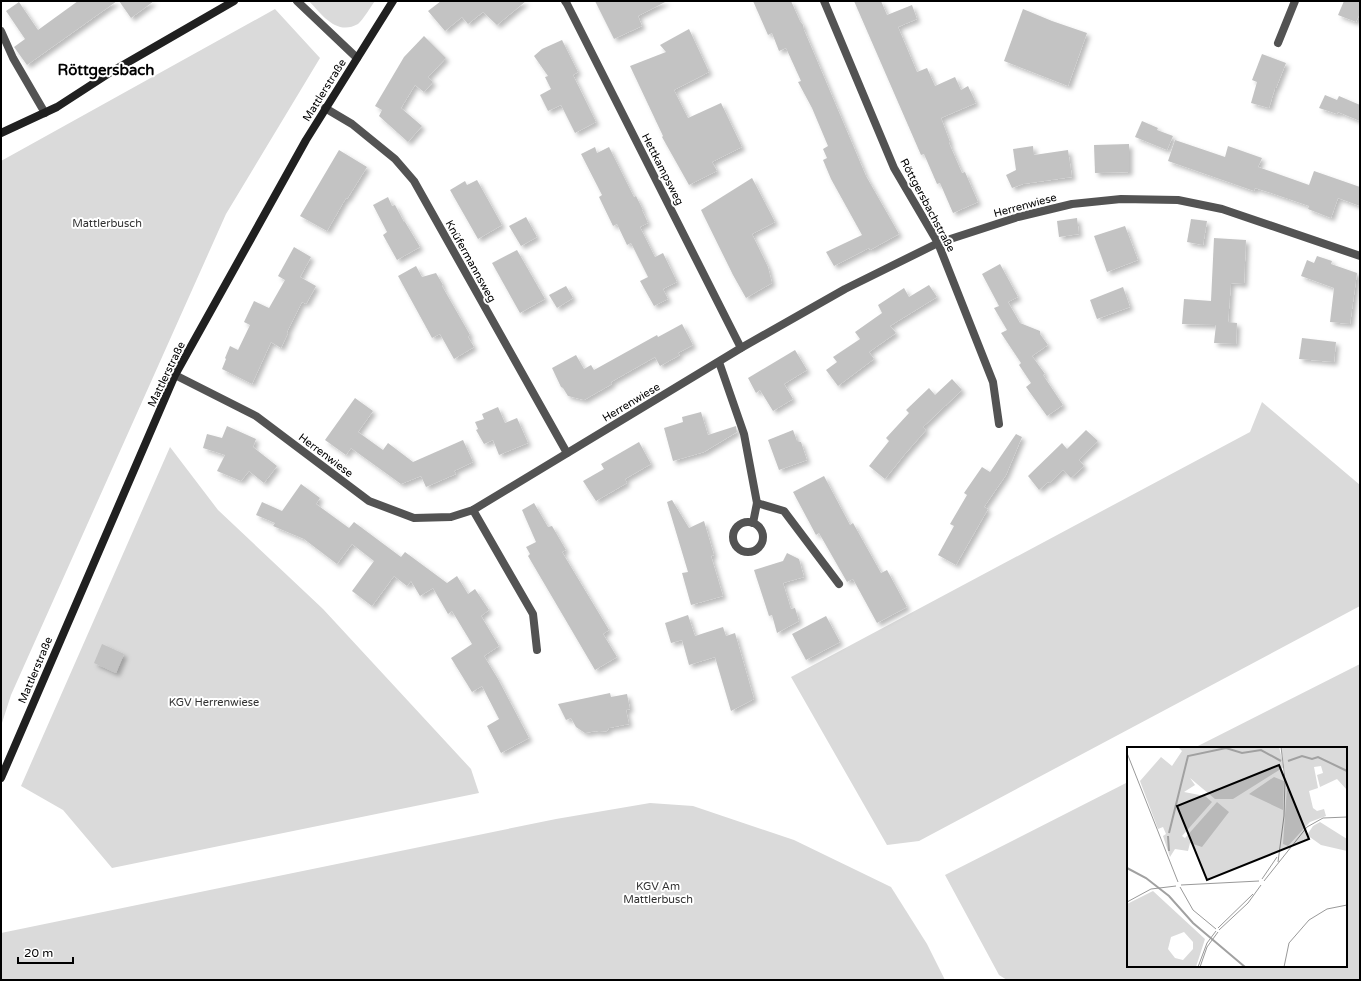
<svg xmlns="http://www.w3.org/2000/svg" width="1361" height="981" font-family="'Varela Round',sans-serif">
	<defs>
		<filter id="shadow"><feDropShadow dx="3.5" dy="3.5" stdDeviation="2" flood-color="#0004"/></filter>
	</defs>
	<rect width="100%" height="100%" fill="#fff"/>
	<!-- green -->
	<g fill="#dadada">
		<path d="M 309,1 L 375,1 C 371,6 363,20 358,24 C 337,36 322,15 309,1 Z"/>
		<polygon points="275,9 320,58 226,214 11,695 1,726 1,161"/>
		<polygon points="1262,402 1360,485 1360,606 919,841 887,845 791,677 1250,432"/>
		<polygon points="170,447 218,510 323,609 471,769 479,793 112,868 63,810 21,786"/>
		<polygon points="1360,664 1360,980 1007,980 999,975 945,875 1128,782 1128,966 1346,966 1346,748 1194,748"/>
		<polygon points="650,803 693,806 794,840 891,887 927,944 945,980 1,980 1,933 556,819"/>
	</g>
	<!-- building -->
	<g fill="#c3c3c3" filter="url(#shadow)">
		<polygon points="78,1 117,1 27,65 14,47 25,39 6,11 19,2 38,30"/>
		<polygon points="119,1 154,1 131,18"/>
		<polygon points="441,1 526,1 497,25 483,12 468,24 462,17 445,31 428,11"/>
		<polygon points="595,1 667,1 638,16 642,26 614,39"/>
		<polygon points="753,1 791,1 800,21 803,25 804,30 813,51 866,176 899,234 870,250 869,248 834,266 826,252 862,235 831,179 823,160 827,158 823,149 828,146 812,108 798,82 801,81 786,48 779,51 772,33 768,35"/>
		<polygon points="854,1 881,1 887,15 912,5 917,19 898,27 917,72 927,68 935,86 955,77 961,90 968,86 976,103 941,118 950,142 949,143 962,173 965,172 978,202 953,213 940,183 937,184 924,154 921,155"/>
		<polygon points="1344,1 1360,1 1360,13 1356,22 1338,15"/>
		<polygon points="1023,9 1052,21 1087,33 1068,86 1004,61"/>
		<polygon points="689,29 709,72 674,90 688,118 721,103 742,147 712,162 717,171 689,185 662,137 663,136 630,66 666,52 660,45"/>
		<polygon points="424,36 446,58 428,77 433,82 424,92 415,85 401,108 422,126 408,142 379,116 382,110 375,106 404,57"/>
		<polygon points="562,40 578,72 573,75 596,122 575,133 561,105 548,111 540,95 551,89 545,77 548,76 534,56 542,49"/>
		<polygon points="1262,54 1286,63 1276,88 1275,88 1269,108 1251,103 1257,82 1252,80"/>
		<polygon points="1325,95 1337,100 1339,96 1360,105 1360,121 1338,112 1337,114 1319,108"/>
		<polygon points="1142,121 1158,128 1157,130 1173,136 1167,150 1135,137"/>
		<polygon points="1175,140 1225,157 1228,146 1262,158 1258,167 1309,185 1314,171 1360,187 1360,206 1338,198 1331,218 1308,209 1309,206 1271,193 1255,188 1254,191 1168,161"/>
		<polygon points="1129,144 1129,172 1095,173 1094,145"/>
		<polygon points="1033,146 1034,155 1068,150 1072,177 1023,184 1012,188 1006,175 1016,170 1013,149"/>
		<polygon points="595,147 597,153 609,147 634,197 636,196 643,210 642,210 648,223 640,227 655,257 663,253 677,282 663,289 668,299 654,306 640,281 648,277 631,243 627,245 617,224 613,226 599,197 602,195 581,154"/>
		<polygon points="339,150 367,167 347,199 346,198 327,231 300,216"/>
		<polygon points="752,178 775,222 752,234 768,267 772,283 746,298 733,275 701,210"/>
		<polygon points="477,180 502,225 478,239 450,190 465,181 467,185"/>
		<polygon points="388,197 392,206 395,205 404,222 405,222 420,247 397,260 383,235 387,232 373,205"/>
		<polygon points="526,217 537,237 521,246 509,226"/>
		<polygon points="1077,218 1079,234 1059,237 1057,221"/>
		<polygon points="1191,219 1207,221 1203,245 1187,242"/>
		<polygon points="1125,226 1138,260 1107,272 1094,236"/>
		<polygon points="1214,238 1246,240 1244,284 1231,283 1228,322 1237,323 1236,344 1214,343 1216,325 1182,324 1184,299 1211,301"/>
		<polygon points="294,247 311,257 300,277 316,286 306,304 302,302 287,332 288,333 281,348 271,342 252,384 222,369 226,359 225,358 230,346 238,350 250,325 244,322 254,301 269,308 285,280 278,276"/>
		<polygon points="517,250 545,299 520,313 492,263"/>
		<polygon points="1317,256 1332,261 1331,264 1357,273 1350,324 1330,322 1334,288 1301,276 1307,260 1314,263"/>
		<polygon points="1000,264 1018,297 1008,302 1020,323 1040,331 1040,334 1048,345 1032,356 1045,374 1043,375 1063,405 1047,416 1026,387 1031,383 1019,365 1021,363 1001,333 1007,330 994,308 999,306 982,274"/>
		<polygon points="416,266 422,277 436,273 443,285 442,286 470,335 468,337 474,347 454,359 440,334 432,338 398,276"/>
		<polygon points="929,285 937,297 890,326 896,333 869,352 874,359 838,386 826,370 837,362 833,357 860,339 855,332 882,313 878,305 904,288 909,297"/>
		<polygon points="566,286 573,298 557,308 549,295"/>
		<polygon points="1123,287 1130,307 1097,319 1090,300"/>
		<polygon points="682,324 693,345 678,353 680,355 660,366 655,357 611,382 612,384 584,400 568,396 563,388 561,387 552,368 576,355 584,369 591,365 594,370 657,335 658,337"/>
		<polygon points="1302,338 1336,342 1334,362 1299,359"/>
		<polygon points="795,350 807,370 784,384 793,399 773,411 760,390 756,393 748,378"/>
		<polygon points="952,379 962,390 923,427 926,430 905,454 885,479 869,466 889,441 886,438 909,413 906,410 929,388 935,395"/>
		<polygon points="355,398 373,411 358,432 383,450 388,443 413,462 463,440 473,462 454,471 456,474 426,487 421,476 401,484 351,448 346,455 325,440"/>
		<polygon points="498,407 505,423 517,418 528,443 499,455 493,440 484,444 476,430 478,429 475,422 484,419 482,414"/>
		<polygon points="701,412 708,435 736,426 737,432 704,452 673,461 664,428 683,422 682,417"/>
		<polygon points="227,426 256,439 253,447 277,466 264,483 249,471 241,481 217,471 225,455 203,448 207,434 222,438"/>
		<polygon points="793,430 797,441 801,442 807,460 779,470 768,440"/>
		<polygon points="1086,430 1098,441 1079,460 1084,466 1071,478 1063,470 1050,483 1048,482 1039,490 1028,476 1062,443 1067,449"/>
		<polygon points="1016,434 1022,437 1006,475 984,507 988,509 956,565 938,555 954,526 950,524 967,495 964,493 982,467 990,472"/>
		<polygon points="639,442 651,464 625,479 627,483 596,501 583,481 604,469 601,464"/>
		<polygon points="824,476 850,525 853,523 881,573 887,570 907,607 877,623 853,579 847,582 819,533 816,535 793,492"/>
		<polygon points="301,484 320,498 316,504 349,528 354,522 401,557 405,552 447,583 457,576 468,594 475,589 489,610 481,616 499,646 484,656 498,679 529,738 501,753 487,726 499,719 482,686 472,692 451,658 472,644 452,611 448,614 433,588 420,596 411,581 407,586 394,576 372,606 352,591 374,561 352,544 337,564 304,539 273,526 275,523 256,515 262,502 282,511"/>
		<polygon points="672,500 689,528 704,521 714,555 711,556 723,596 691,605 682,573 688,572 667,502"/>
		<polygon points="534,503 548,527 552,526 566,550 562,552 609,630 603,634 617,657 595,670 528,556 530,554 526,547 536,542 522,510"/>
		<polygon points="787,553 799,559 804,577 783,583 791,609 795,608 799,621 777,633 772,615 769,616 754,570 783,561"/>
		<polygon points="688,615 695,636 723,627 726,636 735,633 754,699 731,711 715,657 689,665 682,640 671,643 665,623"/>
		<polygon points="826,616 840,642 806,660 792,634"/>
		<polygon points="102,644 124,654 116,673 94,663"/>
		<polygon points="610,693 611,697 627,694 630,709 626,710 629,724 609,728 607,731 599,732 596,731 585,733 576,727 571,718 566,720 558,704"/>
	</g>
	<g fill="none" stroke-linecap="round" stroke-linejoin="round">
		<!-- lane -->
		<g stroke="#535353" stroke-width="8">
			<polyline points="1,31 13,58 45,113"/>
			<polyline points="1278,43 1295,1"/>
		</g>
		<!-- street -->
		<g stroke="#535353" stroke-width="8">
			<polyline points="297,1 357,58"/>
			<polyline points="565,1 567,4 741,348"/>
			<polyline points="824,1 894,168 938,243 993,382 999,424"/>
			<polyline points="325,108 352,124 395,159 414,181 567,453"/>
			<polyline points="719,362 744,434 757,503 753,523"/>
			<polyline points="175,375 256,416 369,501 414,518 451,517 473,510 741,348 845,289 938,243 1018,217 1072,204 1121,199 1178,200 1222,209 1360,256"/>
			<polyline points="757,503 784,511 839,584"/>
			<polyline points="473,510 533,614 537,650"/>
			<circle cx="748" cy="537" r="15"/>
		</g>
		<!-- secondary -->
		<g stroke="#202020" stroke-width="8">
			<polyline points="1,133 57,107 111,72 234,1"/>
			<polyline points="1,778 175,375 306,140 393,1"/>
		</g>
	</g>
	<g text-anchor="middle" stroke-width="4" stroke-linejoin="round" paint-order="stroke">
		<!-- street labels -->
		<g font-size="11" fill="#000" stroke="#fff">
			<text transform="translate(324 90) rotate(-58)" y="4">Mattlerstraße</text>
			<text transform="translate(663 169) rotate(63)" y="4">Hettkampsweg</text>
			<text transform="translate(928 205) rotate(62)" y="4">Röttgersbachstraße</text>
			<text transform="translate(1025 205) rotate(-15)" y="4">Herrenwiese</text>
			<text transform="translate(471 261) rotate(61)" y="4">Knüfermannsweg</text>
			<text transform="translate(166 374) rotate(-64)" y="4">Mattlerstraße</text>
			<text transform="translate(631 402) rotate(-31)" y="4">Herrenwiese</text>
			<text transform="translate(326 455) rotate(37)" y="4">Herrenwiese</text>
			<text transform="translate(35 670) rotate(-67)" y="4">Mattlerstraße</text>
		</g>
		<!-- park labels -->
		<g font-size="11" fill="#313131" stroke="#fff">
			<text x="107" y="227">Mattlerbusch</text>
			<text x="214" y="706">KGV Herrenwiese</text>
			<text x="658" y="890">KGV Am<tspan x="658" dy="13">Mattlerbusch</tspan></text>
		</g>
		<!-- district labels -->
		<g font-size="15" font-weight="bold" fill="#000" stroke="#fff">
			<text x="106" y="75">Röttgersbach</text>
		</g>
	</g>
	<!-- overview -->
	<g transform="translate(1127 747)">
		<rect width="220" height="220" fill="#fff"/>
		<path d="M 51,0 L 152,0 L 157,20 L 106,52 L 88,52 L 63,31 L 68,38 L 57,45 L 78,49 L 85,55 L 55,89 L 58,91 L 90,55 L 102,65 L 75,100 L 63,96 L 61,104 L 48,102 L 43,110 L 36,89 L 39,87 L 36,80 L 31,82 L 13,34 L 34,10 L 45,19 L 55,4 ZM 154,0 L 220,0 L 220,43 L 210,32 L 193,40 L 190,28 L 196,26 L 194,19 L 187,20 L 191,41 L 182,44 L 186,61 L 190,64 L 197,62 L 199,69 L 183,75 L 161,99 L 156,97 L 160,40 ZM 147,30 L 157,34 L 156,63 L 122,47 ZM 193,75 L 220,92 L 220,104 L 194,98 L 180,88 L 186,79 ZM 26,144 L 78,192 L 69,220 L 0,220 L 0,157 ZM 57,185 L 66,195 L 66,202 L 56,213 L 48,211 L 41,202 L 44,190 Z" fill="#dadada" fill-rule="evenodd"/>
		<path fill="none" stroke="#a1a1a1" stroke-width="2" d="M 161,14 L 175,9 L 185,12 L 191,10 L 220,24M 42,86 L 61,9 L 99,1 L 115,6 L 134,3 L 154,14M 41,89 L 42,104M 0,121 L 19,131 L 42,149 L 66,176 L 118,220"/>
		<path fill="none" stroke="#999" stroke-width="1" d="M 0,6 L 51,135M 151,115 L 157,69 L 158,32 L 154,0M 135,132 L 150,110M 137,134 L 180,80 L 196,71 L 220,70M 54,138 L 132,134M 53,140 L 66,163 L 89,182M 0,155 L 24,142 L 49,139M 91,181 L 126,147M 92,183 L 121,156 L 134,138M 71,220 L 80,196 L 89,184M 73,220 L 80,200 L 91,185M 157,220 L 162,196 L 182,173 L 200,162 L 220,158"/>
		<path fill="#000" fill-opacity="0.15" stroke="#000" stroke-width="2" d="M 152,18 L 182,92 L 80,133 L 50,59 Z"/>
		<rect width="220" height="220" fill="none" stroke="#000" stroke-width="2"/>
	</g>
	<!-- border -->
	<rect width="1361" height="981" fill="none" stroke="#000000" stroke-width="4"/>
	<!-- scale -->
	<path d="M18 957v6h55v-6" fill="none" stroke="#000000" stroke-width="2"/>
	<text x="24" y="957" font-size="12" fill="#000000" stroke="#ffffff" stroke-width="3" paint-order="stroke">20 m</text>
</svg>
